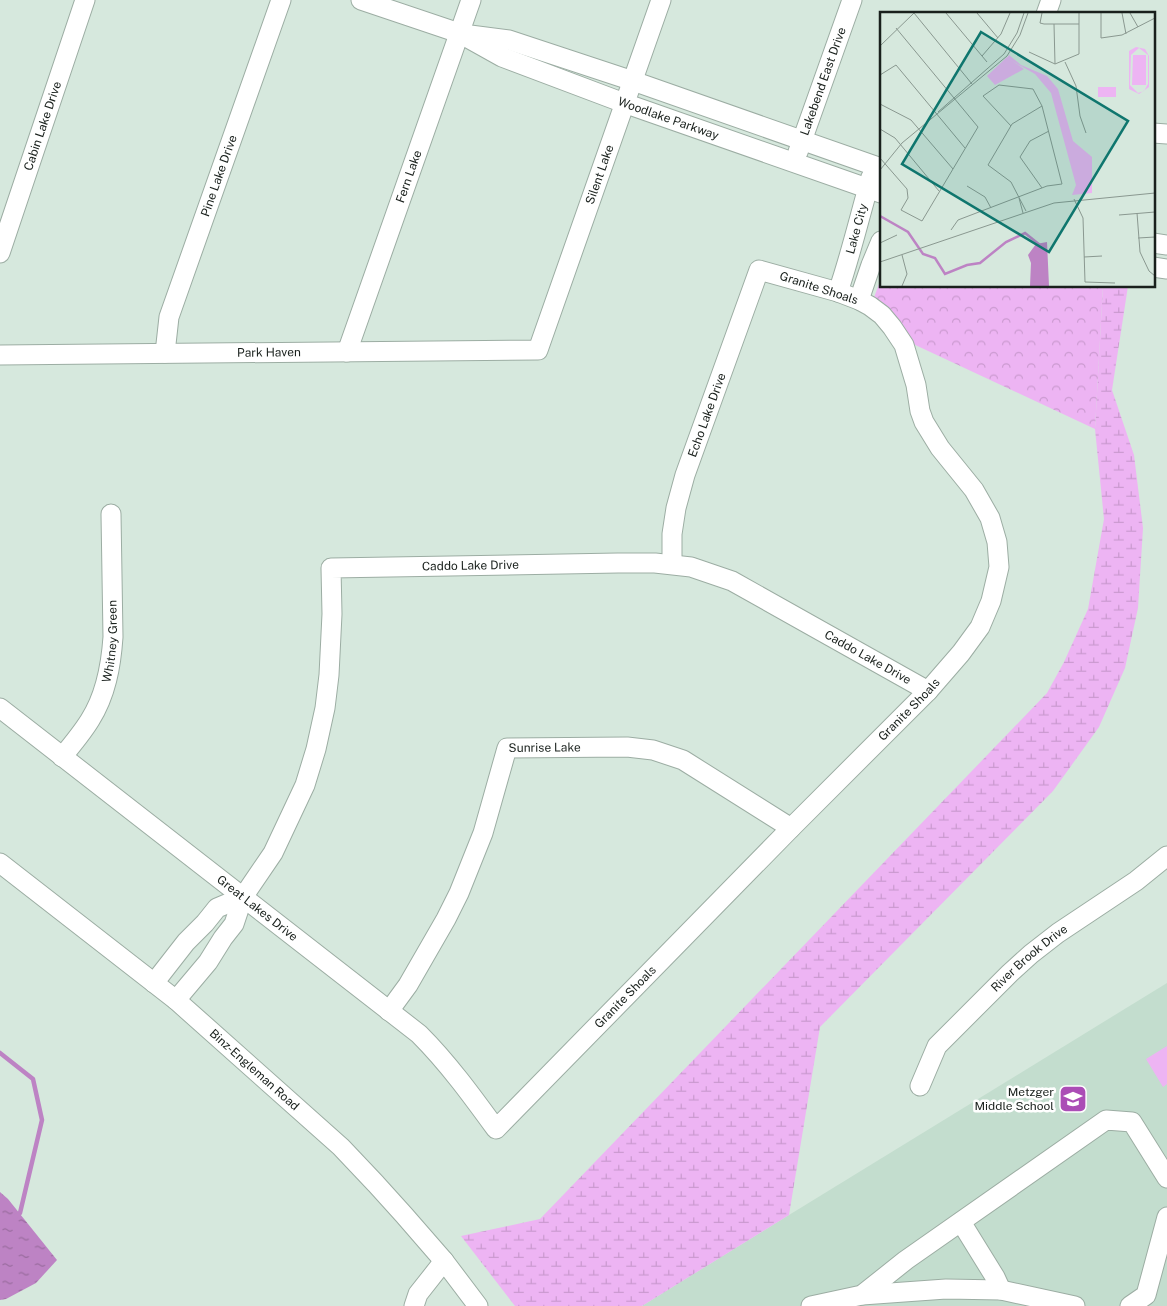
<svg xmlns="http://www.w3.org/2000/svg" width="1167" height="1306" font-family="'Public Sans',sans-serif">
	<defs>
		<pattern id="wetland-marsh" width="20" height="14" patternUnits="userSpaceOnUse" patternTransform="scale(1.25)"><rect width="20" height="14" fill="#edb4f3"/><path d="M1 5h8M5 5V1M11 12h8M15 12V8" fill="none" stroke="#cb9ad0"/></pattern>
		<pattern id="park-crowns" width="20" height="18" patternUnits="userSpaceOnUse" patternTransform="scale(1.25)"><rect width="20" height="18" fill="#edb4f3"/><path d="M2 6a3 3 0 1 1 6 0M12 15a3 3 0 1 1 6 0" fill="none" stroke="#cb9ad0"/></pattern>
		<pattern id="water-ripples" width="26" height="14" patternUnits="userSpaceOnUse" patternTransform="scale(1.25)"><rect width="26" height="14" fill="#bd83c4"/><path d="M2 4q2-2 4 0t4 0M15 11q2-2 4 0t4 0" fill="none" stroke="#996b9e"/></pattern>
	</defs>
	<rect width="100%" height="100%" fill="#d6e8dd"/>
	<!-- built -->
	<polygon fill="#c3ddce" points="1167,983 1167,1306 642,1306 789,1215"/>
	<!-- grass -->
	<polygon fill="#edb4f3" points="1167,1046 1167,1084 1163,1087 1146,1059"/>
	<!-- wetland -->
	<polygon fill="url(#wetland-marsh)" points="1103,286 1128,286 1112,390 1134,455 1143,528 1138,608 1125,668 1099,727 1053,791 820,1027 789,1215 642,1306 515,1306 461,1236 540,1219 1047,693 1064,662 1088,609 1104,519 1095,429"/>
	<!-- park -->
	<polygon fill="url(#park-crowns)" points="881,279 881,286 1103,286 1095,429 911,343 873,300"/>
	<!-- water -->
	<polygon fill="url(#water-ripples)" points="0,1192 8,1199 57,1260 36,1283 6,1299 0,1300"/>
	<g fill="none" stroke-linecap="round" stroke-linejoin="round">
		<!-- stream -->
		<polyline stroke="#bd83c4" stroke-width="4.5" points="0,1053 33,1079 42,1120 20,1213 15,1217"/>
		<defs>
			<g id="minor">
				<path id="s1" d="M 361,0 L 459,33 L 502,57 L 624,103 L 881,193"/>
				<polyline points="1046,14 1051,0"/>
				<polyline points="470,35 509,40 633,81 881,168"/>
				<polyline points="1153,133 1167,134"/>
				<path id="s2" d="M 798,152 L 852,0"/>
				<polyline points="1153,243 1167,245"/>
				<path id="s3" d="M 0,253 L 85,0"/>
				<polyline points="1153,267 1167,269"/>
				<path id="s4" d="M 838,292 C 851,254 860,215 871,177"/>
				<polyline points="859,300 871,265 881,241"/>
				<path id="s5" d="M 347,352 L 471,0"/>
				<path id="s6" d="M 165,353 L 169,317 L 281,0"/>
				<path id="s7" d="M 0,355 L 538,350 L 661,0"/>
				<path id="s8" d="M 0,708 L 419,1034 C 448,1063 472,1096 496,1129 L 791,828 L 928,691 L 961,653 L 980,627 L 991,601 L 999,567 L 997,542 L 990,518 L 974,490 L 940,448 L 924,422 L 920,411 L 916,385 L 904,345 L 892,327 L 882,315 L 870,306 L 859,300 L 838,292 L 759,270 L 685,475 L 676,508 L 672,534 L 672,564"/>
				<path id="s9" d="M 62,757 C 72,745 82,733 90,720 C 106,695 111,666 113,637 L 111,514"/>
				<path id="s10" d="M 0,863 L 176,1000 L 341,1147 L 376,1184 L 404,1215 L 444,1261 L 478,1306"/>
				<polyline points="154,983 186,942 205,923 217,908 243,897"/>
				<path id="s11" d="M 176,1000 L 208,962 L 223,938 L 234,924 L 243,897 L 273,853 L 305,785 L 316,749 L 325,708 L 329,675 L 332,614 L 331,568 L 618,563 L 655,563 L 691,567 L 732,581 L 928,691"/>
				<path id="s12" d="M 389,1011 L 408,985 L 446,919 L 459,893 L 483,833 L 507,748 L 627,747 L 653,750 L 683,760 L 791,828"/>
				<path id="s13" d="M 920,1086 L 937,1046 L 1010,973 L 1031,954 L 1058,933 L 1136,881 L 1167,856"/>
				<polyline points="961,1222 995,1277 1001,1290"/>
				<polyline points="862,1295 946,1289 1001,1290 1075,1306"/>
				<polyline points="414,1306 418,1294 444,1261"/>
				<polyline points="811,1306 862,1295 906,1260 1106,1120 1132,1122 1167,1178"/>
				<polyline points="1130,1306 1146,1295 1167,1217"/>
			</g>
		</defs>
		<!-- minor casing -->
		<use href="#minor" stroke="#9cada3" stroke-width="21"/>
		<!-- minor -->
		<use href="#minor" stroke="#fff" stroke-width="19"/>
	</g>
	<!-- icons -->
	<defs>
		<symbol id="school-square" viewBox="-11 -11 22 22"><rect x="-9" y="-9" width="18" height="18" rx="4" fill="#ab4db6" stroke="#fff"/><path d="M0-5L7-2L0 1L-7-2ZM-4 1L0 2.5L4 1V4Q0 6-4 4Z" fill="#fff"/></symbol>
	</defs>
	<g fill-rule="evenodd">
		<use href="#school-square" x="1057" y="1083" width="32" height="32"/>
	</g>
	<g text-anchor="middle" stroke-width="5" stroke-linejoin="round" paint-order="stroke">
		<!-- street labels -->
		<g font-size="12" fill="#19201c" stroke="#fff">
			<text dy="4" stroke="none"><textPath href="#s2" startOffset="75">Lakebend East Drive</textPath></text>
			<text dy="4" stroke="none"><textPath href="#s1" startOffset="330">Woodlake Parkway</textPath></text>
			<text dy="4" stroke="none"><textPath href="#s3" startOffset="134">Cabin Lake Drive</textPath></text>
			<text dy="4" stroke="none"><textPath href="#s6" startOffset="186">Pine Lake Drive</textPath></text>
			<text dy="4" stroke="none"><textPath href="#s7" startOffset="724">Silent Lake</textPath></text>
			<text dy="4" stroke="none"><textPath href="#s5" startOffset="186">Fern Lake</textPath></text>
			<text dy="4" stroke="none"><textPath href="#s4" startOffset="66">Lake City</textPath></text>
			<text transform="translate(819 288) rotate(18)" y="4">Granite Shoals</text>
			<text dy="4" stroke="none"><textPath href="#s7" startOffset="269">Park Haven</textPath></text>
			<text transform="translate(707 415) rotate(-70)" y="4">Echo Lake Drive</text>
			<text dy="4" stroke="none"><textPath href="#s11" startOffset="612">Caddo Lake Drive</textPath></text>
			<text dy="4" stroke="none"><textPath href="#s9" startOffset="129">Whitney Green</textPath></text>
			<text dy="4" stroke="none"><textPath href="#s11" startOffset="1032">Caddo Lake Drive</textPath></text>
			<text dy="4" stroke="none"><textPath href="#s8" startOffset="1242">Granite Shoals</textPath></text>
			<text dy="4" stroke="none"><textPath href="#s12" startOffset="328">Sunrise Lake</textPath></text>
			<text dy="4" stroke="none"><textPath href="#s8" startOffset="326">Great Lakes Drive</textPath></text>
			<text dy="4" stroke="none"><textPath href="#s13" startOffset="171">River Brook Drive</textPath></text>
			<text dy="4" stroke="none"><textPath href="#s8" startOffset="838">Granite Shoals</textPath></text>
			<text dy="4" stroke="none"><textPath href="#s10" startOffset="328">Binz-Engleman Road</textPath></text>
		</g>
		<!-- poi labels -->
		<g font-size="12" fill="#19201c" stroke="#fff" text-anchor="end">
			<text x="1054" y="1096">Metzger<tspan x="1054" dy="14">Middle School</tspan></text>
		</g>
	</g>
	<!-- overview -->
	<g transform="translate(880 12)">
		<rect width="275" height="275" fill="#d6e8dd"/>
		<path d="M 256,35 L 265,37 L 269,44 L 269,75 L 259,82 L 249,77 L 249,39 ZM 259,36 L 268,43 L 268,72 L 264,79 L 258,81 L 250,73 L 251,43 ZM 253,43 L 266,43 L 266,73 L 252,73 Z" fill="#edb4f3" fill-rule="evenodd"/>
		<path d="M 129,43 L 141,53 L 167,64 L 178,77 L 193,129 L 212,145 L 212,181 L 192,183 L 196,173 L 171,81 L 155,62 L 127,46 Z" fill="#edb4f3"/>
		<path d="M 127,45 L 144,57 L 115,73 L 107,64 ZM 218,75 L 236,75 L 236,85 L 218,85 Z" fill="#edb4f3"/>
		<path d="M 167,230 L 169,274 L 150,274 L 151,251 L 148,243 L 156,232 Z" fill="#bd83c4"/>
		<path fill="none" stroke="#bd83c4" stroke-width="2.5" d="M 0,204 L 28,220 L 43,242 L 55,246 L 65,262 L 87,253 L 100,251 L 126,230 L 145,221 L 160,233"/>
		<path fill="none" stroke="#8a9890" stroke-width="1" d="M 34,1 L 92,72M 66,1 L 107,50M 97,1 L 118,26M 162,1 L 160,11 L 164,12 L 199,12M 221,1 L 221,26 L 242,23 L 275,6M 242,1 L 246,22M 250,1 L 258,15M 174,12 L 175,52M 0,34 L 34,1M 149,40 L 175,52 L 199,42 L 199,1M 102,44 L 121,22 L 130,1M 185,50 L 196,74 L 200,104 L 206,121M 0,63 L 16,53 L 85,136M 0,92 L 31,108 L 73,157M 58,100 L 124,42 L 137,21 L 144,1M 0,117 L 15,126 L 59,179M 0,146 L 27,177 L 28,186 L 21,198 L 42,209 L 98,115 L 16,16M 0,158 L 22,131 L 127,44 L 140,23 L 148,1M 87,174 L 105,185 L 111,196M 162,176 L 140,145 L 150,129 L 169,119M 139,186 L 143,201M 194,187 L 203,206 L 205,270 L 235,271M 146,199 L 131,170 L 108,153 L 132,112 L 162,94M 257,201 L 260,240 L 269,259 L 275,264M 239,203 L 275,200M 71,218 L 78,208 L 167,174 L 182,172 L 162,94 L 153,77 L 119,73 L 103,84 L 131,114M 258,226 L 275,225M 0,231 L 17,223M 204,245 L 222,244M 0,250 L 174,191 L 275,181M 22,274 L 27,262 L 22,243"/>
		<path fill="#0f766e" fill-opacity="0.15" stroke="#0f766e" stroke-width="2.5" d="M 101,20 L 248,109 L 169,240 L 22,152 Z"/>
		<rect width="275" height="275" fill="none" stroke="#19201c" stroke-width="2.5"/>
	</g>
</svg>
